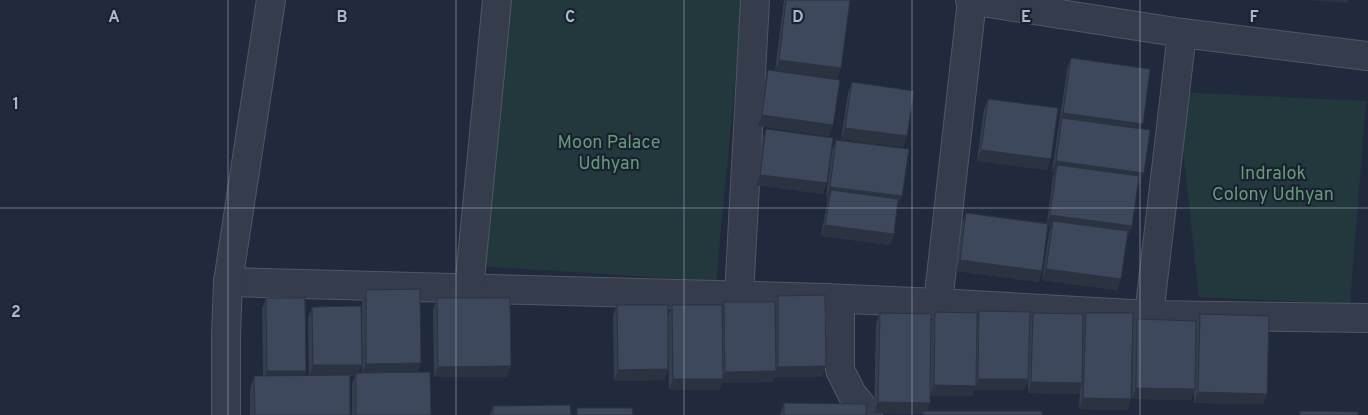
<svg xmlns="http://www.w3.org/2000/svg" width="1368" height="415" font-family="Overpass,sans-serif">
	<rect width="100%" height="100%" fill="#212a3c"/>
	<!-- green -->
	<g fill="#23383d">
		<polygon points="506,0 743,0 716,281 476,266"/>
		<polygon points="1177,92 1366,101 1350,304 1199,297"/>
	</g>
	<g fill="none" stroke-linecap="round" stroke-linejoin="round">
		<defs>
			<g id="minor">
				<polyline points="970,0 1182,33 1368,56"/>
				<polyline points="228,282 825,298 938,303 1149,315 1368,318"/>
				<polyline points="469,289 497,0"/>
				<polyline points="739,295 755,0"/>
				<polyline points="840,299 840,370 852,394 865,410 868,415"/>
				<polyline points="938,303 972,0"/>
				<polyline points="1149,315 1182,33"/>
				<polyline points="226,415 226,335 228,282 271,0"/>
			</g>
		</defs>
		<!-- minor casing -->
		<use href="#minor" stroke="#505767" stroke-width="30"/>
		<!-- minor -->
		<use href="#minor" stroke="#353c4c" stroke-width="28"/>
	</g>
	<!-- wall -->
	<g fill="#343e4f">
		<polygon points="784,0 850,0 841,68 837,79 775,71"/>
		<polygon points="1071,58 1141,129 1140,184 1138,183 1132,226 1128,237 1127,237 1117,290 1042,280 1049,232 1051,227 1048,226 1042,271 1038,282 956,271 962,224 966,213 1047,223 1053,176 1055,172 1052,172 1058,129 1059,124 1067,69"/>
		<polygon points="768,70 833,125 829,136 758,126 764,81"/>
		<polygon points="852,82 907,136 903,147 841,139 848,93"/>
		<polygon points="988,99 1047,170 977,161 984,109"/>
		<polygon points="766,129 823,194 756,185 762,140"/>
		<polygon points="836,140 898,207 897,207 894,234 890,245 821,236 828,198 826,198 832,150"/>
		<polygon points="366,290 421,363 417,372 431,415 352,415 352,384 355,376 350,376 350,415 250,415 250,390 254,376 263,376 262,309 266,298 305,376 309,376 308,318 312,307 359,373 362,373 362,301"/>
		<polygon points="778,296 826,366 822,377 774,377 773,382 722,383 719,390 669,390 668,316 672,305 722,307 724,302 775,302"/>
		<polygon points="437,298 507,377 434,377 433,309"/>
		<polygon points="617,305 668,369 664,380 614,381 613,316"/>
		<polygon points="979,311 1030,321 1033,313 1083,321 1086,313 1131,399 1127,410 1079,409 1080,388 1078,394 1028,393 1028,380 1024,390 974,390 972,396 930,396 930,403 927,411 1042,415 921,415 922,414 874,413 876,324 880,313 931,322 935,312 977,317"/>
		<polygon points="1200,314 1267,394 1263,404 1194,403 1194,392 1191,400 1132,399 1133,330 1137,319 1196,324"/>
		<polygon points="784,403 866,415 780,415"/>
		<polygon points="493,406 571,415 490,415"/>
	</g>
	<!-- shaded-wall -->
	<g fill="#2b3240">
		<polygon points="1305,0 1348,0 1347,3"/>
		<polygon points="779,60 841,68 837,79 775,71"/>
		<polygon points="1063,113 1143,124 1139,135 1062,118 1059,124"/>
		<polygon points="762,115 833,125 829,136 758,126"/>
		<polygon points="845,128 907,136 903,147 841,139"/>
		<polygon points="981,150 1051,159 1047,170 977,161"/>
		<polygon points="1056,161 1144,173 1140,184 1056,173 1057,165 1055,172 1052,172"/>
		<polygon points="760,175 827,183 823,194 756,185"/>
		<polygon points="830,187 902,196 898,207 829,198 831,190 828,198 826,198"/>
		<polygon points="1050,215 1132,226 1128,237 1052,227 1053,221 1051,227 1046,226"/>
		<polygon points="825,225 894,234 890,245 821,236"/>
		<polygon points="960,260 1042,271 1038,282 956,271"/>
		<polygon points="1046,269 1121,279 1117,290 1042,280"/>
		<polygon points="421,363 417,374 362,374 366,364"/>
		<polygon points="313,365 362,365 358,376 356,373 355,376 309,376"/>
		<polygon points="511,366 507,377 434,377 438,367"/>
		<polygon points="826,366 822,377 774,377 773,382 722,383 719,390 669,390 673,379 723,379 725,372 776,371 778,367"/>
		<polygon points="668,369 664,380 614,381 618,370"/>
		<polygon points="267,371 306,371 302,382 263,382"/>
		<polygon points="978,379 1028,379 1024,390 974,390 972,396 930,396 934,385 976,386"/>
		<polygon points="1031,382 1082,383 1078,394 1028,393"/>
		<polygon points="1136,388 1195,389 1191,400 1132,399"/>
		<polygon points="1198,392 1267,394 1263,404 1194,403"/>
		<polygon points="1083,398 1131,399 1127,410 1079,409"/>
		<polygon points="878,402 930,403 926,414 923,411 922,414 874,413"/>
	</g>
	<!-- building -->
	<g fill="#3d485c" stroke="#2b3240">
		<polygon points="786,0 850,0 841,68 779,60"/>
		<polygon points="1071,58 1150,69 1143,124 1063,113"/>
		<polygon points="768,70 840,80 833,125 762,115"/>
		<polygon points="852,82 914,91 907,136 845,128"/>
		<polygon points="988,99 1058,108 1051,159 981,150"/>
		<polygon points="1062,118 1150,130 1144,173 1056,161"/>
		<polygon points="766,129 833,138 827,183 760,175"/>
		<polygon points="836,140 909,149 902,196 830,187"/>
		<polygon points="1057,165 1139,176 1132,226 1050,215"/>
		<polygon points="831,190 898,199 894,234 825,225"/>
		<polygon points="966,213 1048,224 1042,271 960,260"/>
		<polygon points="1053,221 1128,231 1121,279 1046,269"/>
		<polygon points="420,289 421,363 366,364 366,290"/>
		<polygon points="825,295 826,366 778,367 778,296"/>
		<polygon points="266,298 305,298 306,371 267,371"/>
		<polygon points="437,298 510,298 511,366 438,367"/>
		<polygon points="724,302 775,302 776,371 725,372"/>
		<polygon points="617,305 668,305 668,369 618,370"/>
		<polygon points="672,305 722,305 723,379 673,379"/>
		<polygon points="361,306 362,365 313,365 312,307"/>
		<polygon points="979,311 1030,312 1028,379 978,379"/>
		<polygon points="935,312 977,313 976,386 934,385"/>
		<polygon points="880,313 931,314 930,403 878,402"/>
		<polygon points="1033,313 1083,314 1082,383 1031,382"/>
		<polygon points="1086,313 1133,313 1131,399 1083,398"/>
		<polygon points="1200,314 1269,316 1267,394 1198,392"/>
		<polygon points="1137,319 1196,321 1195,389 1136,388"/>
		<polygon points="430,372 431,415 356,415 356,373"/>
		<polygon points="350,375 350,415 255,415 254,376"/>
		<polygon points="784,403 866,404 866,415 784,415"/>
		<polygon points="570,405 571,415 493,415 493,406"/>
		<polygon points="577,408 632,408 633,415 577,415"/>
		<rect x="923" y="411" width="119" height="4"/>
		<polygon points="1300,411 1358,412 1358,415 1300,415"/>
	</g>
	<!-- grid -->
	<path fill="none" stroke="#b0b7c8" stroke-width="1" stroke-opacity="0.55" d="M 228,0 L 228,415M 456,0 L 456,415M 684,0 L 684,415M 912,0 L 912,415M 1140,0 L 1140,415M 0,208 L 1368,208"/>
	<g text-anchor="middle" stroke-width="4.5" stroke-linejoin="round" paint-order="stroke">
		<!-- park labels -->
		<g font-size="18" fill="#669a77" stroke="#1a2231">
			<text x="609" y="148">Moon Palace<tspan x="609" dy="21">Udhyan</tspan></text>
			<text x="1273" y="179">Indralok<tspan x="1273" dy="21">Colony Udhyan</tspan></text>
		</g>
	</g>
	<g font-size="16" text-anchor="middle" font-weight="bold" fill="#b0b7c8" stroke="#1a2231" stroke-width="4.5" stroke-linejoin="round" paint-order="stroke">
		<text x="114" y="22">A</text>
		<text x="342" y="22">B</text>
		<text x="570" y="22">C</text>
		<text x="798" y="22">D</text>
		<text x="1026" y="22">E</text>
		<text x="1254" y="22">F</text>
		<text x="16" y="109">1</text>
		<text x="16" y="317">2</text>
	</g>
</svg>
